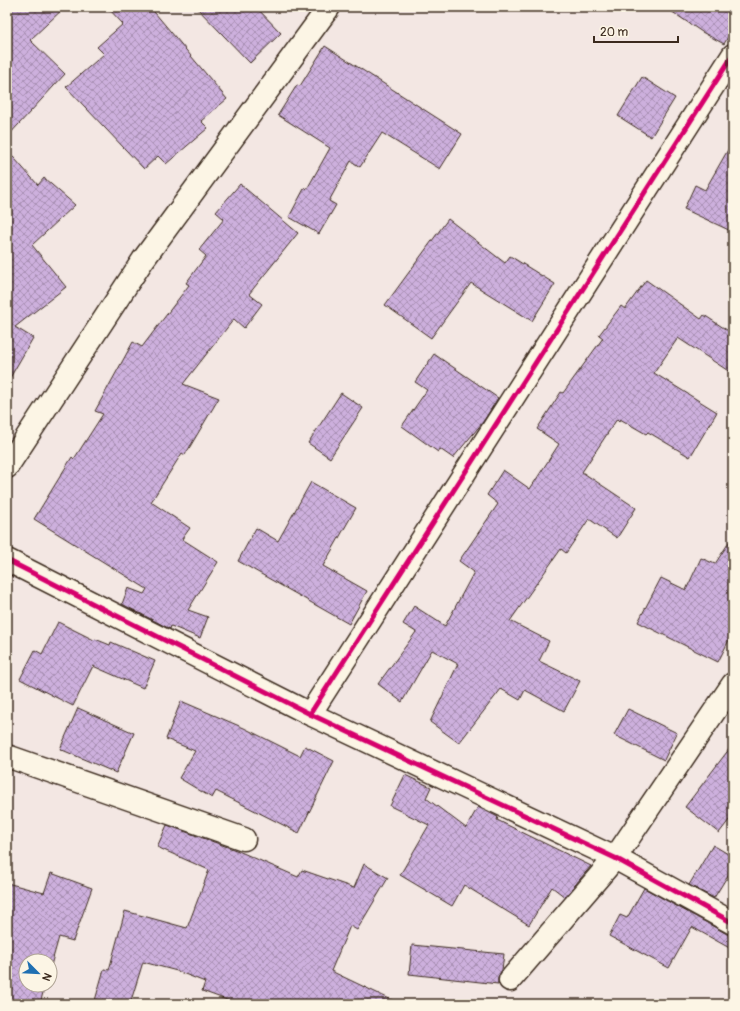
<svg xmlns="http://www.w3.org/2000/svg" width="740" height="1011" font-family="Pangolin,sans-serif">
	<defs>
		<pattern id="building-cross-hatch" width="8" height="8" patternUnits="userSpaceOnUse"><rect width="8" height="8" fill="#cdb0dd"/><path d="M0 0l8 8M0 8l8-8" fill="none" stroke="#a88fb3"/></pattern>
	</defs>
	<rect width="100%" height="100%" fill="#f3e7e3"/>
	<filter id="ink" filterUnits="userSpaceOnUse"><feTurbulence type="fractalNoise" baseFrequency=".025" numOctaves="2"/><feDisplacementMap in="SourceGraphic" scale="8" xChannelSelector="R" yChannelSelector="G"/><feConvolveMatrix kernelMatrix="1 2 1 2 8 2 1 2 1" color-interpolation-filters="sRGB"/></filter>
	<g filter="url(#ink)">
		<!-- building -->
		<g fill="url(#building-cross-hatch)" stroke="#3b2a1e">
			<polygon points="7,7 65,7 30,40 65,74 7,137"/>
			<polygon points="107,7 150,7 227,99 201,121 208,128 166,164 158,156 144,169 66,87 104,54 97,47 123,24"/>
			<polygon points="196,7 256,7 281,33 250,63"/>
			<polygon points="665,7 733,7 733,28 724,44 702,32"/>
			<polygon points="325,46 462,134 440,169 382,133 360,167 351,161 329,201 336,205 319,234 289,217 305,187 307,189 330,148 278,115 297,85 300,86"/>
			<polygon points="642,77 675,98 651,137 618,116"/>
			<polygon points="733,141 733,232 684,209 695,185 705,190"/>
			<polygon points="7,150 38,185 44,178 75,205 32,245 66,287 15,327 33,338 7,383"/>
			<polygon points="240,184 298,233 249,294 262,304 244,328 234,319 183,384 219,398 185,455 182,453 151,502 190,528 182,539 218,562 188,610 208,617 200,638 171,626 170,629 122,604 128,588 144,594 147,589 34,519 72,457 74,459 103,414 95,411 133,342 142,347 189,285 186,283 206,256 199,250 224,219 216,212"/>
			<polygon points="448,219 505,263 510,256 555,284 532,321 471,283 431,338 385,305"/>
			<polygon points="646,280 701,319 704,315 733,334 733,374 678,338 654,373 717,412 690,457 648,432 646,434 620,419 619,421 617,419 582,472 636,508 617,538 589,519 566,553 561,549 510,621 549,641 539,661 580,681 564,711 525,690 520,700 501,689 459,743 430,722 458,664 432,650 402,702 378,684 416,632 403,624 414,606 445,626 474,572 459,561 498,504 487,495 503,470 530,489 559,444 537,429 561,392 563,393 603,338 599,335 621,306 625,309"/>
			<polygon points="434,354 498,398 483,422 453,458 440,449 438,452 402,426 427,390 415,382"/>
			<polygon points="341,393 363,408 330,458 308,443"/>
			<polygon points="311,482 356,508 323,566 367,591 349,624 238,561 256,528 278,541"/>
			<polygon points="733,536 733,632 718,662 638,622 661,578 686,590 701,558 715,564"/>
			<polygon points="58,622 94,640 95,639 110,645 111,642 155,661 143,688 93,666 73,706 20,679 35,650 42,654"/>
			<polygon points="181,701 244,728 300,756 305,746 334,761 299,833 216,791 212,798 179,778 195,751 166,739"/>
			<polygon points="78,708 134,733 116,773 60,749"/>
			<polygon points="628,709 677,733 664,760 614,735"/>
			<polygon points="733,744 733,815 719,833 685,807"/>
			<polygon points="405,775 431,787 426,798 466,828 478,807 498,817 497,820 591,866 565,897 552,887 529,925 464,885 452,906 400,875 429,825 390,806"/>
			<polygon points="167,825 236,850 298,877 302,870 354,888 364,864 388,878 357,930 350,926 331,971 400,1004 238,1004 202,991 205,982 177,971 143,962 130,1004 94,1004 104,969 109,970 125,911 187,928 209,870 157,847"/>
			<polygon points="713,845 733,857 733,867 714,898 689,885"/>
			<polygon points="51,873 92,888 73,941 59,937 50,969 50,961 26,961 26,985 45,985 40,1004 7,1004 7,883 44,893"/>
			<polygon points="644,888 727,934 733,935 733,950 692,927 669,968 609,936 620,915 627,918"/>
			<polygon points="412,945 504,954 502,970 498,977 498,984 409,974"/>
		</g>
		<g fill="none" stroke-linecap="round" stroke-linejoin="round">
			<defs>
				<g id="minor">
					<polyline points="7,467 143,260 329,7"/>
					<polyline points="7,560 310,714 615,858 733,923"/>
					<polyline points="310,714 733,55"/>
					<polyline points="7,756 244,839"/>
					<polyline points="510,980 615,858 733,684"/>
				</g>
			</defs>
			<!-- minor casing -->
			<use href="#minor" stroke="#3b2a1e" stroke-width="25"/>
			<!-- minor -->
			<use href="#minor" stroke="#fcf5e5" stroke-width="22"/>
			<defs>
				<g id="cycleway">
					<polyline points="7,560 310,714 615,858 733,923"/>
					<polyline points="310,714 733,55"/>
				</g>
			</defs>
			<!-- cycleway casing -->
			<use href="#cycleway" stroke="#fcf5e5" stroke-width="8"/>
			<!-- cycleway -->
			<use href="#cycleway" stroke="#d6006c" stroke-width="5"/>
		</g>
	</g>
	<!-- margin -->
	<rect width="740" height="1011" fill="none" stroke="#fcf5e5" stroke-width="24"/>
	<rect x="12" y="12" width="716" height="987" fill="none" stroke="#3b2a1e" stroke-width="1.5" filter="url(#ink)"/>
	<!-- north arrow -->
	<g transform="translate(38 973) rotate(114)"><circle r="19" fill="#fcf5e5" stroke="#afa495"/>
	<path d="M0-3L7 15L0 10L-7 15Z" fill="#1f6fb2"/>
	<text y="-6" font-size="11" font-weight="bold" text-anchor="middle" fill="#3b2a1e">N</text>
	</g>
	<!-- scale -->
	<path d="M594 36v6h84v-6" fill="none" stroke="#3b2a1e" stroke-width="2"/>
	<text x="600" y="36" font-size="12" fill="#3b2a1e" stroke="#fcf5e5" stroke-width="3" paint-order="stroke">20 m</text>
</svg>
